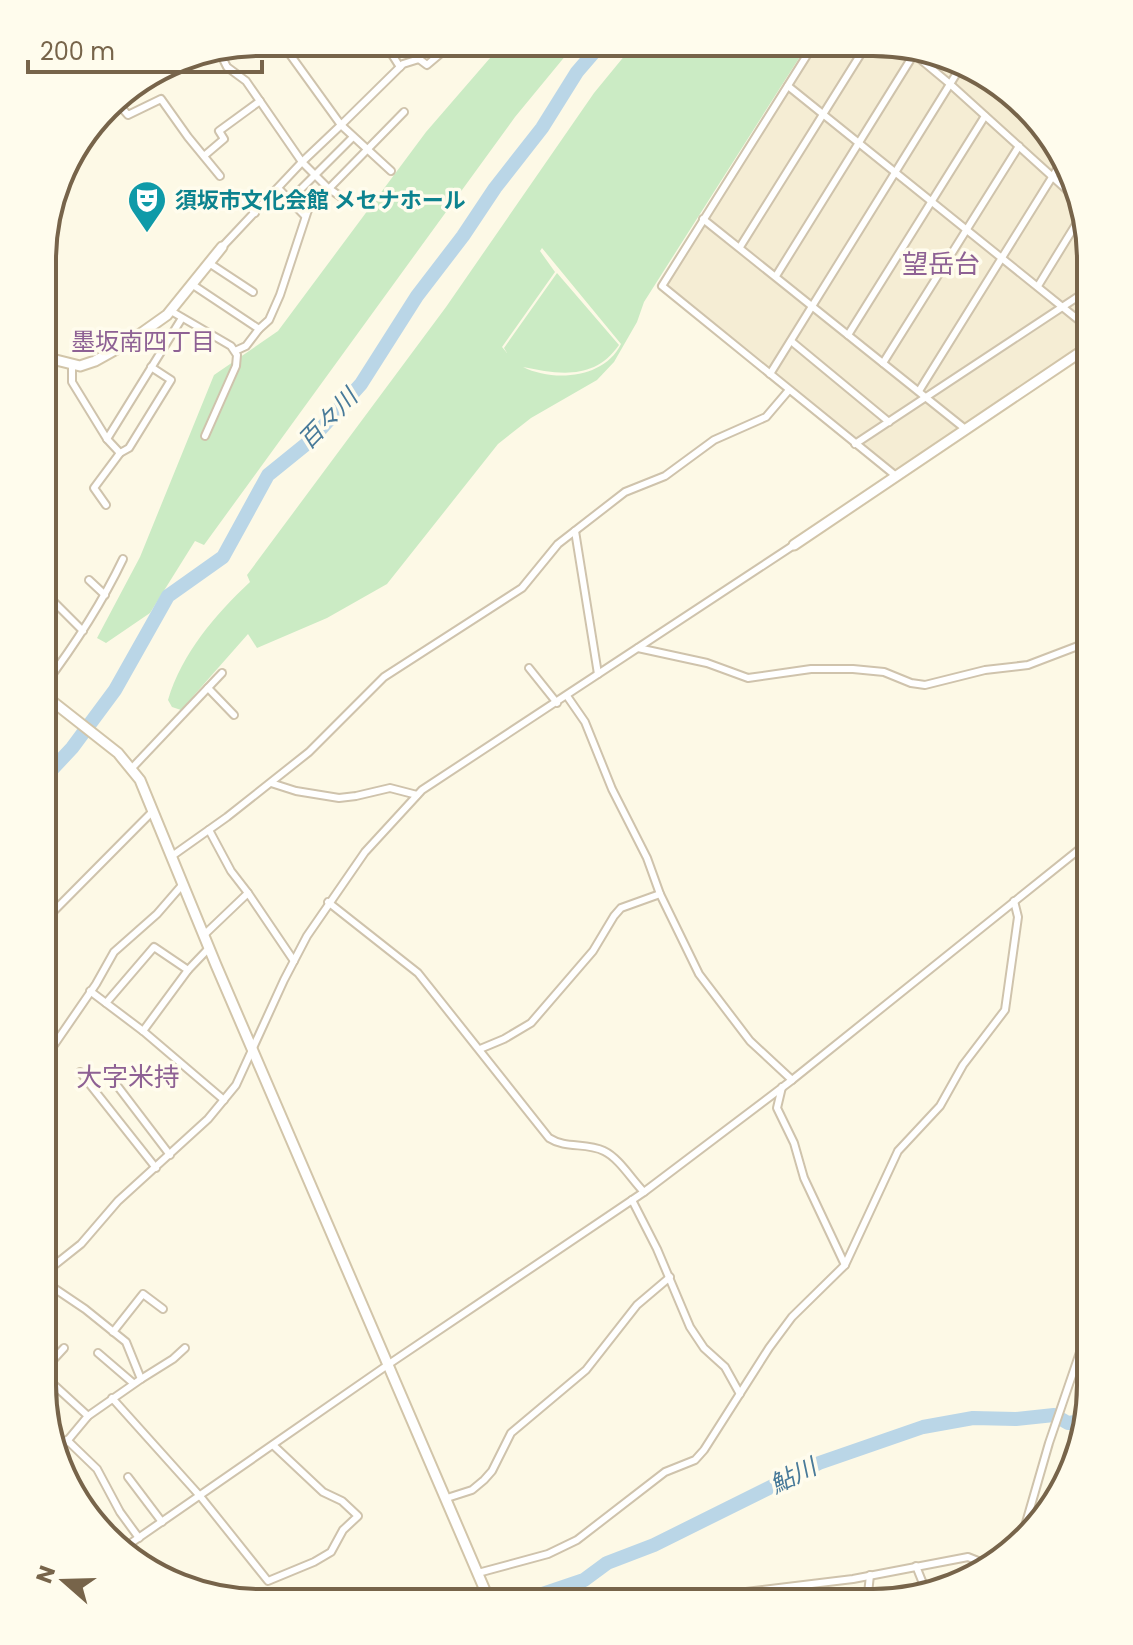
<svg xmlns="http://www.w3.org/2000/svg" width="1133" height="1645" font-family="Poppins,'Noto Sans JP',sans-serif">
	<rect width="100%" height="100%" fill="#fdf9e6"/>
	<!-- residential -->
	<polygon fill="#f5edd4" points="817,44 902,44 1005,87 1069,164 1091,260 1091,339 894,472 665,286"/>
	<!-- green -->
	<g fill="#cbebc4" fill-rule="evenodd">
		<polygon points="503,43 576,43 515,117 204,545 195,541 150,613 106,643 97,638 140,557 214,375 278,331 426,132"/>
		<path d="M 635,43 L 808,44 L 644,302 L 637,322 L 614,362 L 597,380 L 531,418 L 498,444 L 387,584 L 327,618 L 257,648 L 248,634 L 181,710 L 172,707 L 168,700 C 182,653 215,615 250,582 L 247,575 L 446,307 L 594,93 ZM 542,248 L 621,344 C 604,379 553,382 523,367 C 558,374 594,381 619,345 L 557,273 L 504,348 L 507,353 L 502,347 L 555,272 L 540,251 Z"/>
	</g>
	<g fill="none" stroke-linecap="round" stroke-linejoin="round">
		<!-- river -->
		<g stroke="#bad6e7" stroke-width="14">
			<polyline points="43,779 72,748 115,690 168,596 223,557 268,475 310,441 361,384 417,296 463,236 495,188 542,128 577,72 602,43"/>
			<polyline points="519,1602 584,1580 607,1563 654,1545 819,1463 923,1427 973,1418 1016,1419 1054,1415 1068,1423 1083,1421"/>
		</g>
		<defs>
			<g id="street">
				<polyline points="281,42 341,125 403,64 419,59 427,65 453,43"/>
				<polyline points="315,42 318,47"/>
				<polyline points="384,42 400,67"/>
				<polyline points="814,44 662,286 896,476"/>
				<polyline points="902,44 950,84 1077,199"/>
				<polyline points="218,49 227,67 246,81 302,162 328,188 350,203"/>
				<polyline points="788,86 1091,330"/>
				<polyline points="114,99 128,115 161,99 188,137 220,176"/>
				<polyline points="204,156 224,139 219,131 260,101"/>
				<polyline points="278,188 305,216"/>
				<polyline points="240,197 255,213"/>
				<polyline points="290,200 353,137"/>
				<polyline points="703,219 964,428"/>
				<polyline points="222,247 302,162 341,125 391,171"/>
				<polyline points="740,247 867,44"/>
				<polyline points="209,263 253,292"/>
				<polyline points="776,276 914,54"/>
				<polyline points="193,285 259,329 269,320 280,295 308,210 404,112"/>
				<polyline points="1038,286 1081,216"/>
				<polyline points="171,311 231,346 237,355 236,366 205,436"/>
				<polyline points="848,335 985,116"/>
				<polyline points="791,341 889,422"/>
				<polyline points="235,351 246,346 259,329"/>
				<polyline points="883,363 1019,146"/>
				<polyline points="72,364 72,382 107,439 120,453 94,488 106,505"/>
				<polyline points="770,374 960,68"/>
				<polyline points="919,391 1064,158"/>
				<polyline points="107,439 182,318"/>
				<polyline points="855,444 1091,288"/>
				<polyline points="120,453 129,448 171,380 151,367"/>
				<polyline points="43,505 53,514"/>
				<polyline points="575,531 598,674"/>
				<polyline points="89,580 105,595"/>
				<polyline points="52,600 83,631"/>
				<polyline points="638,648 707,663 748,678 811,669 853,669 884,672 911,683 925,685 985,670 1028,665 1091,641"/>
				<polyline points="529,668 557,703"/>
				<path d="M 43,687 C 74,646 101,605 123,559"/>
				<polyline points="208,688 234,715"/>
				<polyline points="567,696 585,722 612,789 647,858 660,894 699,974 750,1041 792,1080"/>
				<polyline points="132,768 222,673"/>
				<polyline points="271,783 296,791 339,798 356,796 390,788 417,795"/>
				<polyline points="209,830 231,871 248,893"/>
				<polyline points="172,856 227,817 309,752 384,677 522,588 558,544 625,492 665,476 714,440 766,417 789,390"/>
				<path d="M 328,902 L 418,973 L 549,1138 C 566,1149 586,1142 604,1151 C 619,1158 632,1180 644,1192"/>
				<polyline points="43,922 153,811"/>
				<polyline points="204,935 248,893 294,961"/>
				<polyline points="90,991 143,1031 224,1100"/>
				<polyline points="106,1003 154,947 188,970"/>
				<polyline points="143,1031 188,970 209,948"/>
				<polyline points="480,1049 504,1039 531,1023 593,951 614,916 621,908 660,894"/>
				<polyline points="43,1061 96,984 114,952 157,914 183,884"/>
				<polyline points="106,1071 170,1155"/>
				<polyline points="80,1072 156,1168"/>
				<polyline points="782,1087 777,1108 794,1143 804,1178 845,1265"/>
				<polyline points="632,1200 657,1249 690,1327 704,1348 725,1367 740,1394"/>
				<polyline points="42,1275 81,1244 118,1201 208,1119 236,1085 284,980 307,936 365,852 422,790 794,545"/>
				<polyline points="42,1280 85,1309 126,1342 141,1379 88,1416 58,1452"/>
				<polyline points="113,1332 143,1294 163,1309"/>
				<polyline points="98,1353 133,1383"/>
				<polyline points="42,1372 64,1348"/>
				<polyline points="42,1374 88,1416"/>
				<polyline points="141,1379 173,1359 185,1348"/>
				<polyline points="112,1398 200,1496 268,1581 314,1562 331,1552 343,1530 358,1516 342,1501 323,1492 273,1445"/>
				<polyline points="67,1440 97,1469 120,1512 139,1538"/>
				<polyline points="128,1477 162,1522"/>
				<polyline points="447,1498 472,1490 484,1480 492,1471 511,1433 586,1370 637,1305 670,1277"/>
				<polyline points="1023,1533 1049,1443 1091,1320"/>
				<polyline points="121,1550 389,1364 644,1192 792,1080 1091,840"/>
				<polyline points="916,1566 926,1591"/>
				<polyline points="478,1573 548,1554 577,1540 665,1472 695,1460 704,1450 769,1348 792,1317 845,1265 898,1151 940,1106 963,1065 1005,1010 1018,917 1014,901"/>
				<polyline points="664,1602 853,1579 968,1557 978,1561 984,1568"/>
				<polyline points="867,1603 870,1575"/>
			</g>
			<g id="secondary">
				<polyline points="44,357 80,366 95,361 129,342 167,315 222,247"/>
				<polyline points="794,545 1091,345"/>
				<polyline points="43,694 118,753 140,780 216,965 490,1602"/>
			</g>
		</defs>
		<!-- street casing -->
		<use href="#street" stroke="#cfc3ac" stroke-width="10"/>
		<!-- secondary casing -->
		<use href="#secondary" stroke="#d2c5a9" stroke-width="13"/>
		<!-- street -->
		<use href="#street" stroke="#fff" stroke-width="6"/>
		<!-- secondary -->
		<use href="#secondary" stroke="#fff" stroke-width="9"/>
	</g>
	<!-- icons -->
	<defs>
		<symbol id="theatre-pin" viewBox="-11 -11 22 30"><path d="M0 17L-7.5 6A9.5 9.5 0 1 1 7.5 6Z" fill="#0f9aa8" stroke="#fffced"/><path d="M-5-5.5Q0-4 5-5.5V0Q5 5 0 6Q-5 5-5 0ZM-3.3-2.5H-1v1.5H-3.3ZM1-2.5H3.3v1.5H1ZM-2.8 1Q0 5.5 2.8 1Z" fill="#fff"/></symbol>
	</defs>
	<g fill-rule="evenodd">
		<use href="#theatre-pin" x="125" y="178" width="44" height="60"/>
	</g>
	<g text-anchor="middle" stroke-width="7" stroke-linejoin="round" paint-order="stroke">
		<!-- culture labels -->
		<g font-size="22" font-weight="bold" fill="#0d838f" stroke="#fffced" text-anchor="start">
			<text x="175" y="208">須坂市文化会館 メセナホール</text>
		</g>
		<!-- neighbourhood labels -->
		<g font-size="24" fill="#8e6194" stroke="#fffced">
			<text x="143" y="350">墨坂南四丁目</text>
		</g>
		<!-- water labels -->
		<g font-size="24" font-style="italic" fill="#487a99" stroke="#fffced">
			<text transform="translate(328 419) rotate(-46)" y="8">百々川</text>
			<text transform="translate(793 1476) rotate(-26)" y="8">鮎川</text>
		</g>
		<!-- quarter labels -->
		<g font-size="26" fill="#8e6194" stroke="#fffced">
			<text x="941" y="273">望岳台</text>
			<text x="128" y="1086">大字米持</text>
		</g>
	</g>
	<!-- crop -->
	<path d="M0 0H1133V1645H0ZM260 56H873A204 204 0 0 1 1077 260V1385A204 204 0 0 1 873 1589H260A204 204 0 0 1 56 1385V260A204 204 0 0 1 260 56Z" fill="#fffced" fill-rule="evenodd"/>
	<path fill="none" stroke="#77644a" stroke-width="4" d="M260 56H873A204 204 0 0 1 1077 260V1385A204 204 0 0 1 873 1589H260A204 204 0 0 1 56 1385V260A204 204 0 0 1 260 56Z"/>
	<!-- north arrow -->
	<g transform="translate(64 1581) rotate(290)" stroke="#fffced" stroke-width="6" paint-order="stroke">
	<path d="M0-6L14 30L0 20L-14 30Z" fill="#77644a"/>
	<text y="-12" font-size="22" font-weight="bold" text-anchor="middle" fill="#77644a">N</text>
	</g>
	<!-- scale -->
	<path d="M28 60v12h234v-12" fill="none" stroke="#77644a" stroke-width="4"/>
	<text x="40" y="60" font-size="24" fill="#77644a" stroke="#fffced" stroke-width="6" paint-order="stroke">200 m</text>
</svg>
